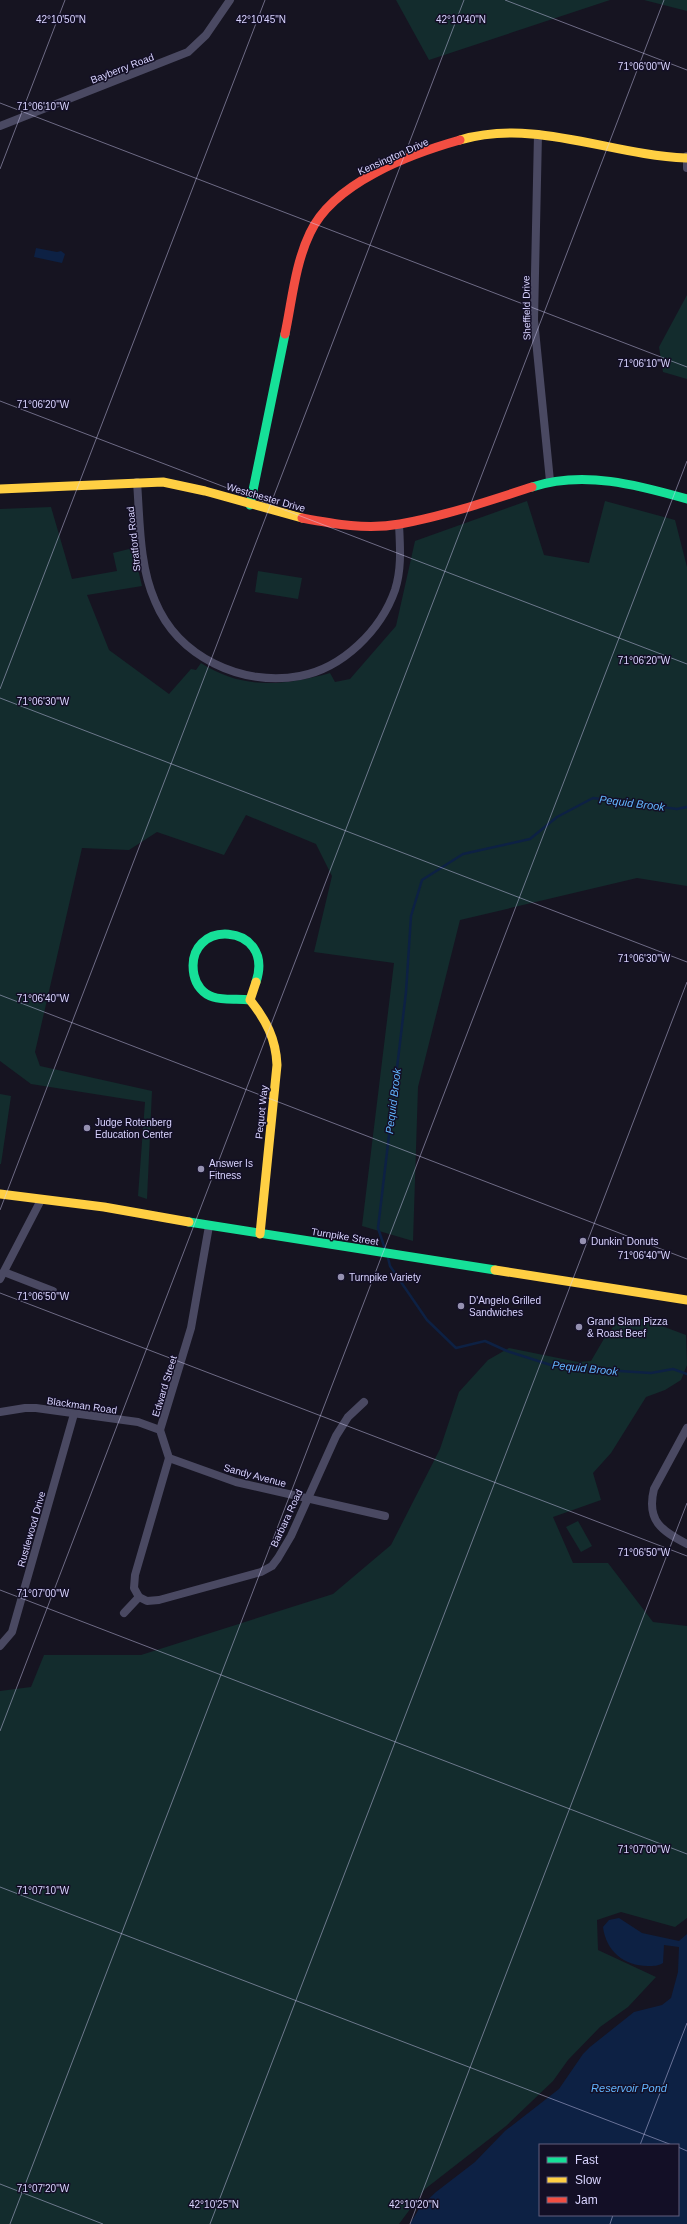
<svg xmlns="http://www.w3.org/2000/svg" width="687" height="2224" font-family="Arial,sans-serif">
	<rect width="100%" height="100%" fill="#161421"/>
	<!-- green -->
	<g fill="#132c2d">
		<polygon points="396,0 610,0 429,60"/>
		<polygon points="644,0 687,0 687,11"/>
		<polygon points="687,295 687,379 663,372 659,347"/>
		<path d="M 527,501 L 544,555 L 589,563 L 605,501 L 675,520 L 687,567 L 687,886 L 637,878 L 460,920 L 418,1087 L 413,1241 L 362,1226 L 394,963 L 314,952 L 332,876 L 316,844 L 246,815 L 224,855 L 157,832 L 129,850 L 82,848 L 35,1052 L 40,1066 L 152,1091 L 147,1199 L 138,1196 L 145,1102 L 31,1084 L 0,1061 L 0,509 L 51,507 L 72,579 L 117,571 L 113,553 L 133,548 L 142,586 L 87,595 L 109,650 L 169,694 L 191,669 L 196,670 L 201,663 C 243,690 284,686 330,673 L 335,682 L 350,679 L 396,626 L 415,541 Z"/>
		<polygon points="258,571 302,578 298,599 255,592"/>
		<polygon points="0,1094 11,1096 1,1164 0,1164"/>
		<polygon points="643,1319 686,1335 687,1365 681,1380 665,1390 646,1397 611,1453 593,1473 601,1500 553,1517 573,1563 608,1563 653,1622 687,1626 687,1918 675,1927 621,1912 597,1920 598,1950 656,1977 628,2007 600,2027 568,2060 553,2081 506,2126 425,2189 399,2224 0,2224 0,1691 31,1687 44,1655 141,1655 333,1594 391,1545 440,1449 459,1392 488,1360 509,1348 578,1362 591,1361 605,1337 617,1322"/>
		<polygon points="578,1521 592,1546 581,1552 566,1527"/>
	</g>
	<!-- water -->
	<g fill="#0d2144" fill-rule="evenodd">
		<polygon points="36,248 57,252 61,251 65,254 62,263 34,257"/>
		<path d="M 619,1918 L 642,1933 L 679,1941 L 687,1934 L 687,2224 L 410,2224 L 420,2207 L 436,2192 L 475,2162 L 505,2131 L 559,2089 L 583,2054 L 590,2047 L 634,2012 L 662,2005 L 671,1998 L 678,1972 L 679,1947 L 664,1945 L 663,1963 C 658,1966 654,1966 648,1966 C 624,1966 606,1951 603,1927 L 609,1920 ZM 540,2145 L 678,2145 L 678,2215 L 540,2215 Z"/>
	</g>
	<g fill="none" stroke-linecap="round" stroke-linejoin="round">
		<!-- stream -->
		<g stroke="#0d2144" stroke-width="2.5">
			<polyline points="385,1249 378,1228 406,992 411,916 422,880 463,854 530,839 557,817 593,798 677,809 687,807"/>
			<polyline points="388,1258 390,1266 427,1320 456,1348 485,1341 507,1351 557,1367 651,1373 673,1369 687,1374"/>
		</g>
		<!-- street -->
		<g stroke="#4a4962" stroke-width="8">
			<polyline points="0,126 188,52 206,35 230,0"/>
			<polyline points="538,134 534,320 550,481"/>
			<polyline points="687,156 687,168"/>
			<path d="M 137,482 C 140,521 139,565 155,601 C 178,657 242,687 300,676 C 343,668 381,630 395,590 C 402,568 400,546 399,524"/>
			<polyline points="4,1272 53,1291"/>
			<polyline points="0,1279 41,1200"/>
			<polyline points="0,1412 25,1408 36,1408 138,1422 160,1430"/>
			<path d="M 687,1428 L 654,1489 C 646,1521 662,1531 687,1544"/>
			<polyline points="169,1458 236,1482 385,1516"/>
			<polyline points="139,1597 147,1601 159,1600 261,1572 272,1566 278,1558 291,1536 336,1436 348,1417 364,1402"/>
			<polyline points="124,1613 139,1597 134,1588 135,1575 169,1458 160,1430 191,1328 209,1226"/>
			<polyline points="0,1646 12,1632 74,1414"/>
		</g>
		<!-- fast -->
		<g stroke="#16e098" stroke-width="9">
			<path d="M 532,487 C 583,470 638,485 687,499"/>
			<polyline points="250,505 285,334"/>
			<path d="M 250,1000 C 238,998 225,1001 213,997 C 203,994 196,985 194,975 C 183,917 276,922 256,982"/>
			<polyline points="189,1222 495,1270"/>
		</g>
		<!-- slow -->
		<g stroke="#ffcf43" stroke-width="9">
			<path d="M 460,140 C 536,118 610,155 686,158"/>
			<polyline points="0,489 163,482 205,491 302,518"/>
			<path d="M 256,982 L 250,1000 C 266,1020 276,1039 277,1065 L 260,1234"/>
			<polyline points="0,1194 104,1207 189,1222"/>
			<polyline points="495,1270 687,1300"/>
		</g>
		<!-- jam -->
		<g stroke="#f24e42" stroke-width="9">
			<path d="M 285,334 C 292,301 295,264 310,233 C 333,183 410,154 460,140"/>
			<path d="M 302,518 C 334,524 367,530 400,524 C 444,516 489,501 532,487"/>
		</g>
	</g>
	<!-- ticks -->
	<path fill="none" stroke="#d9d4ff" stroke-width="1" stroke-opacity="0.45" d="M 505,0 L 687,70M 0,103 L 687,367M 0,169 L 65,0M 0,401 L 687,664M 0,689 L 265,0M 0,698 L 687,962M 0,995 L 687,1259M 0,1210 L 464,0M 0,1293 L 687,1556M 0,1590 L 687,1854M 0,1731 L 664,0M 0,1887 L 672,2145M 640,2145 L 687,2023M 678,2147 L 687,2151M 0,2184 L 103,2224M 10,2224 L 687,461M 210,2224 L 687,982M 410,2224 L 687,1503M 610,2224 L 613,2215"/>
	<!-- markers -->
	<g fill="#9591b1" stroke="#130f26" stroke-width="1.5">
		<circle cx="87" cy="1128" r="4"/>
		<circle cx="201" cy="1169" r="4"/>
		<circle cx="583" cy="1241" r="4"/>
		<circle cx="341" cy="1277" r="4"/>
		<circle cx="461" cy="1306" r="4"/>
		<circle cx="579" cy="1327" r="4"/>
	</g>
	<g text-anchor="middle" stroke-width="3" stroke-linejoin="round" paint-order="stroke">
		<!-- street labels -->
		<g font-size="10" fill="#d9d4ff" stroke="#130f26">
			<text transform="translate(122 68) rotate(-21)" y="4">Bayberry Road</text>
			<text transform="translate(393 156) rotate(-24)" y="4">Kensington Drive</text>
			<text transform="translate(526 308) rotate(-91)" y="4">Sheffield Drive</text>
			<text transform="translate(266 497) rotate(16)" y="4">Westchester Drive</text>
			<text transform="translate(133 539) rotate(-96)" y="4">Stratford Road</text>
			<text transform="translate(261 1112) rotate(-84)" y="4">Pequot Way</text>
			<text transform="translate(345 1236) rotate(9)" y="4">Turnpike Street</text>
			<text transform="translate(164 1386) rotate(-73)" y="4">Edward Street</text>
			<text transform="translate(82 1405) rotate(8)" y="4">Blackman Road</text>
			<text transform="translate(255 1475) rotate(15)" y="4">Sandy Avenue</text>
			<text transform="translate(286 1518) rotate(-65)" y="4">Barbara Road</text>
			<text transform="translate(31 1529) rotate(-74)" y="4">Rustlewood Drive</text>
		</g>
		<!-- poi labels -->
		<g font-size="10" fill="#d9d4ff" stroke="#130f26" text-anchor="start">
			<text x="95" y="1126">Judge Rotenberg<tspan x="95" dy="12">Education Center</tspan></text>
			<text x="209" y="1167">Answer Is<tspan x="209" dy="12">Fitness</tspan></text>
			<text x="591" y="1245">Dunkin' Donuts</text>
			<text x="349" y="1281">Turnpike Variety</text>
			<text x="469" y="1304">D'Angelo Grilled<tspan x="469" dy="12">Sandwiches</tspan></text>
			<text x="587" y="1325">Grand Slam Pizza<tspan x="587" dy="12">&amp; Roast Beef</tspan></text>
		</g>
		<!-- water labels -->
		<g font-size="11" font-style="italic" fill="#62b6ff" stroke="#130f26">
			<text transform="translate(632 803) rotate(7)" y="4">Pequid Brook</text>
			<text transform="translate(393 1101) rotate(-83)" y="4">Pequid Brook</text>
			<text transform="translate(585 1368) rotate(6)" y="4">Pequid Brook</text>
			<text x="629" y="2092">Reservoir Pond</text>
		</g>
	</g>
	<g font-size="10" text-anchor="middle" fill="#d9d4ff" stroke="#130f26" stroke-width="3" stroke-linejoin="round" paint-order="stroke">
		<text x="261" y="23">42°10'45"N</text>
		<text x="461" y="23">42°10'40"N</text>
		<text x="61" y="23">42°10'50"N</text>
		<text x="644" y="70">71°06'00"W</text>
		<text x="43" y="110">71°06'10"W</text>
		<text x="644" y="367">71°06'10"W</text>
		<text x="43" y="408">71°06'20"W</text>
		<text x="644" y="664">71°06'20"W</text>
		<text x="43" y="705">71°06'30"W</text>
		<text x="644" y="962">71°06'30"W</text>
		<text x="43" y="1002">71°06'40"W</text>
		<text x="644" y="1259">71°06'40"W</text>
		<text x="43" y="1300">71°06'50"W</text>
		<text x="644" y="1556">71°06'50"W</text>
		<text x="43" y="1597">71°07'00"W</text>
		<text x="644" y="1853">71°07'00"W</text>
		<text x="43" y="1894">71°07'10"W</text>
		<text x="43" y="2192">71°07'20"W</text>
		<text x="214" y="2208">42°10'25"N</text>
		<text x="414" y="2208">42°10'20"N</text>
	</g>
	<!-- legend -->
	<rect x="539" y="2144" width="140" height="72" fill="#130f26" stroke="#625e7d"/>
	<rect x="547" y="2157" width="20" height="6" fill="#16e098" stroke="#625e7d"/>
	<text x="575" y="2164" font-size="12" fill="#d9d4ff">Fast</text>
	<rect x="547" y="2177" width="20" height="6" fill="#ffcf43" stroke="#625e7d"/>
	<text x="575" y="2184" font-size="12" fill="#d9d4ff">Slow</text>
	<rect x="547" y="2197" width="20" height="6" fill="#f24e42" stroke="#625e7d"/>
	<text x="575" y="2204" font-size="12" fill="#d9d4ff">Jam</text>
</svg>
